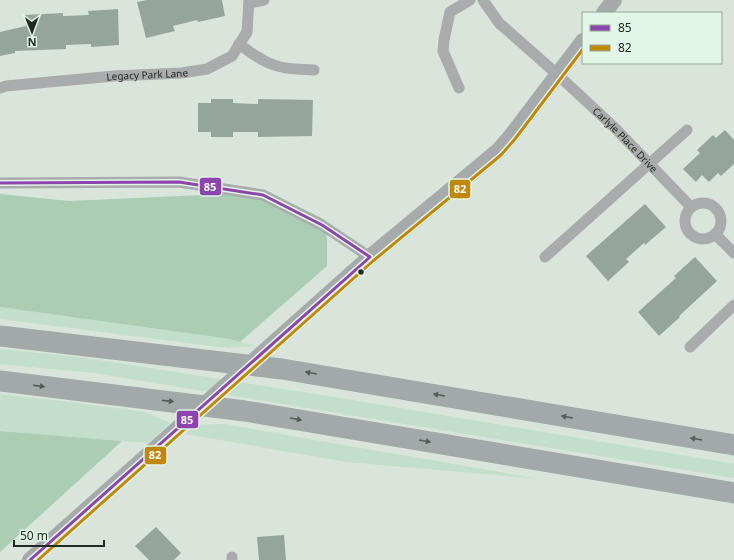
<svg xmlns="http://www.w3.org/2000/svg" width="734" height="560" font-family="'Noto Sans',sans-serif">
	<rect width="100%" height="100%" fill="#d9e4db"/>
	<!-- green -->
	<g fill="#c3deca">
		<polygon points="0,307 230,339 255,346 227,348 0,319"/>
		<polygon points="0,349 86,358 328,396 734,464 734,478 94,373 0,364"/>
		<polygon points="0,394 70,402 145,412 170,423 148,443 0,431"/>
		<polygon points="223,424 540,479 346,462 186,434 196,425"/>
	</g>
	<!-- forest -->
	<g fill="#aacdb4">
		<polygon points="0,194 69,201 225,194 288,202 323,219 327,239 327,266 240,342 230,339 0,307"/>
		<polygon points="0,431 122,441 0,552"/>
	</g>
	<!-- building -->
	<g fill="#96a59b">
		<polygon points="147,0 222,0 225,16 198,22 197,20 173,26 175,31 146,38 137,2"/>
		<polygon points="118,9 119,45 91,47 91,44 66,45 66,49 15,51 15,53 0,56 0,32 26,26 25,15 63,13 63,16 89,15 88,11"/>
		<polygon points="211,99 233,99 233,103 258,104 258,99 313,100 312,136 258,137 258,132 233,132 233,137 211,137 211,132 198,132 198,103 211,103"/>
		<polygon points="725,130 734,140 734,164 721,176 718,173 709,182 702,175 696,182 683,169 700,153 697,150 713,135 716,138"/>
		<polygon points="645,204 666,227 645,245 644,243 626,259 629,262 608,281 586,256"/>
		<polygon points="695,257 717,281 679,316 680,317 659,336 638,312 676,278 674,276"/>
		<polygon points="156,527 181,553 174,560 149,560 135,546"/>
		<polygon points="284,535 286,560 259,560 257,537"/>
	</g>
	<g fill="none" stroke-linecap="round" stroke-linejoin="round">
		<!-- minor -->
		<g stroke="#a9abac" stroke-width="11">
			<path id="s1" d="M 483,0 L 499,23 L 558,75 L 615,128 L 691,207"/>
			<polyline points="250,3 264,0"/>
			<path d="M 239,44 C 250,52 261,61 274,65 C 286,70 301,69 314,70"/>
			<path id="s2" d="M 0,88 L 6,86 L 114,76 L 182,73 L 207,69 L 232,56 L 247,32 L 249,0"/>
			<polyline points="459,88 443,51 444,40 450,12 470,0"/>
			<polyline points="0,183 179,182 263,195 322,225 370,257"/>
			<circle cx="703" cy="221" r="18"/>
			<polyline points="715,234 734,253"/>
			<polyline points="545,257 687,130"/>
			<polyline points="690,347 734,305"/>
			<polyline points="232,557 232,560"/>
		</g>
		<!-- secondary -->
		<g stroke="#a7aaab" stroke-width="16">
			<polyline points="604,13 614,0"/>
			<polyline points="30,560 370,257 498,151 511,136 583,41"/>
		</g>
		<!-- motorway -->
		<g stroke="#a3a8a8" stroke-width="21">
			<polyline points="0,336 282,369 734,445"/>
			<polyline points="0,381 245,411 734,493"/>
		</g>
		<defs>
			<polyline id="bus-1" points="0,183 179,182 263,195 322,225 370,257 30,560"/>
			<polyline id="bus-2" points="38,560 373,261 501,155 515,139 583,49"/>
		</defs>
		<!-- bus-1 casing -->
		<use href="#bus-1" stroke="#e1f6e6" stroke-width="6"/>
		<!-- bus-2 casing -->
		<use href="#bus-2" stroke="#e1f6e6" stroke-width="6"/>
		<!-- bus-1 -->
		<use href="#bus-1" stroke="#8e44ad" stroke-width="3"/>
		<!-- bus-2 -->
		<use href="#bus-2" stroke="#c28709" stroke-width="3"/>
	</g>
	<!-- one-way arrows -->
	<defs><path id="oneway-solid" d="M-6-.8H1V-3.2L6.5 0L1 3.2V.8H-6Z"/></defs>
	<g fill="#555c58">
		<use href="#oneway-solid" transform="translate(311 373) rotate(-170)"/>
		<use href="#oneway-solid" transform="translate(39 386) rotate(7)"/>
		<use href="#oneway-solid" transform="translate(439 395) rotate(-170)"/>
		<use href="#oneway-solid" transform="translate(168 401) rotate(7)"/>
		<use href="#oneway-solid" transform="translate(567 417) rotate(-170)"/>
		<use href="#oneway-solid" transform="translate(296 419) rotate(10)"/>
		<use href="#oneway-solid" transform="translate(696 439) rotate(-170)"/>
		<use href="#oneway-solid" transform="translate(425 441) rotate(10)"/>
	</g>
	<!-- markers -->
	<circle fill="#212923" stroke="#e1f6e6" stroke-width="1.5" cx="361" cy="272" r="3.5"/>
	<g text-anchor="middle" stroke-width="4" stroke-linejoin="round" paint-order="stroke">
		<!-- street labels -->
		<g font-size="10" fill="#212923" stroke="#e1f6e6">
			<text dy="4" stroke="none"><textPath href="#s2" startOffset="148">Legacy Park Lane</textPath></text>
			<text dy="4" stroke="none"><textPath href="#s1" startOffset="200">Carlyle Place Drive</textPath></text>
		</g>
	</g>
	<g stroke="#e1f6e6" stroke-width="1.5">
		<rect x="199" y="177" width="23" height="19" rx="4" fill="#8e44ad"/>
		<rect x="449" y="179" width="22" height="20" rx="4" fill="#c28709"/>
		<rect x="176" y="410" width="23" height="19" rx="4" fill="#8e44ad"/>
		<rect x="144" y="446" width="23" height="19" rx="4" fill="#c28709"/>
	</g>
	<g font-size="11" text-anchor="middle" font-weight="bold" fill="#fff">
		<text x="210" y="191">85</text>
		<text x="460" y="193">82</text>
		<text x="187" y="424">85</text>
		<text x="155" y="459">82</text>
	</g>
	<!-- legend -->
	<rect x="582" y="12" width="140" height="52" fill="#e1f6e6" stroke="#94a498"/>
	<rect x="590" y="25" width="20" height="6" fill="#8e44ad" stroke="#94a498"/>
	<text x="618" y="32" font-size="12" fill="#212923">85</text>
	<rect x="590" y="45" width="20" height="6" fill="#c28709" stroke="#94a498"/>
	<text x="618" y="52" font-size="12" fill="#212923">82</text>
	<!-- north arrow -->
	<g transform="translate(32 32) rotate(179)" stroke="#e1f6e6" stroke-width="3" paint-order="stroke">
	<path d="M0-3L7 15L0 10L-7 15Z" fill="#212923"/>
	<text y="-6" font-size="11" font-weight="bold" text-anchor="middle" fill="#212923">N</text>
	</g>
	<!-- scale -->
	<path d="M14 540v6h90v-6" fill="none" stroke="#212923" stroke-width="2"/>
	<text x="20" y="540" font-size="12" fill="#212923" stroke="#e1f6e6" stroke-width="3" paint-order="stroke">50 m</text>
</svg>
